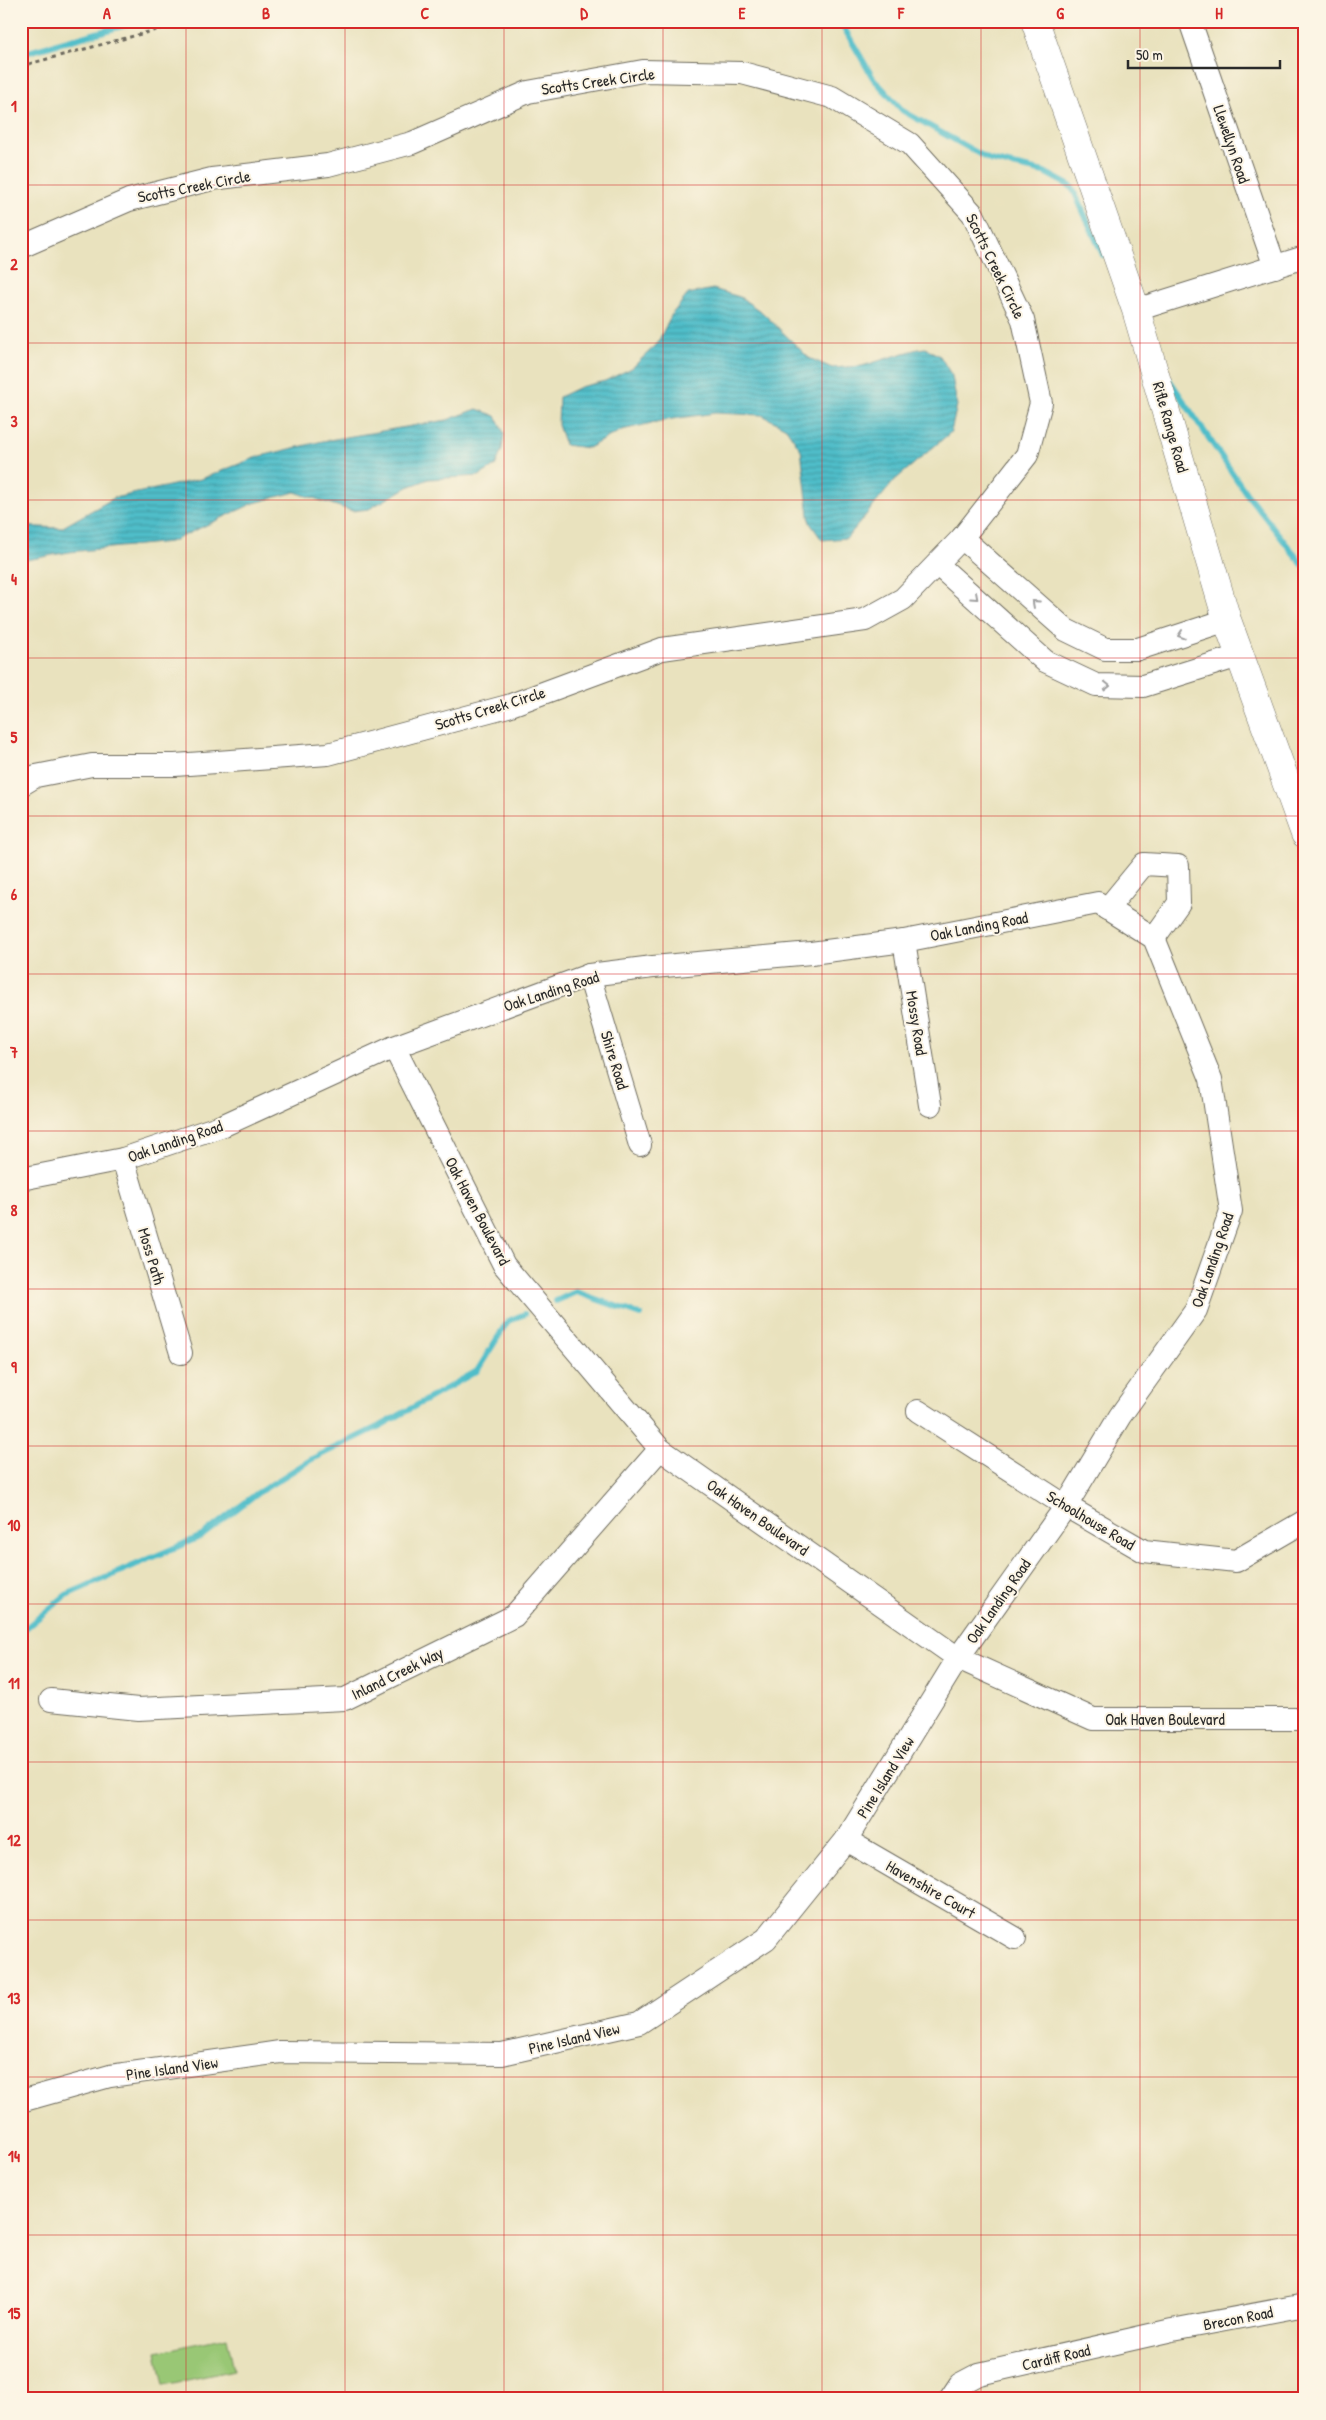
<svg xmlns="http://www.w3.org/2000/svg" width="1326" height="2420" font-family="'Patrick Hand',sans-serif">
	<defs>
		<pattern id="water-rules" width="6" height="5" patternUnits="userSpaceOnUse" patternTransform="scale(1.25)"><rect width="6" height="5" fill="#4fbdc9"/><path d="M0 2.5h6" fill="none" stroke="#429aa3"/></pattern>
	</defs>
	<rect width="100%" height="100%" fill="#fcf5e5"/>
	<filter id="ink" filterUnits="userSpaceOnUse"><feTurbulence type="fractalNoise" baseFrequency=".02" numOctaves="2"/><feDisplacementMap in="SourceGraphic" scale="10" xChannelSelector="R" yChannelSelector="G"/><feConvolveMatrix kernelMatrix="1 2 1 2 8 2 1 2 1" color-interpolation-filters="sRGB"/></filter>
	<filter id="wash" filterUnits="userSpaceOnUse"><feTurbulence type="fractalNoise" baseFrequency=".0096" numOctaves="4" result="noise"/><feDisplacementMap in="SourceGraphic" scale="20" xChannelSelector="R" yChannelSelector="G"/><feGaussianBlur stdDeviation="1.12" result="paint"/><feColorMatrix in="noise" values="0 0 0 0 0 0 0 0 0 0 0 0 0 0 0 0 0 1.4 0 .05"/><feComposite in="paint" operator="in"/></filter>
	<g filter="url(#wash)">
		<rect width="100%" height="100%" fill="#e9e2be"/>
		<!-- green -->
		<polygon fill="#99c775" stroke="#627950" points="227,2337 234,2370 164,2385 157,2352"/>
		<!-- water -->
		<g fill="url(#water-rules)" stroke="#3d747a">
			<polygon points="713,289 740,297 763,313 809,358 832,368 862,366 914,350 925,348 940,356 952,376 957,405 951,432 895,480 847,538 822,540 810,523 801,450 786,428 762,415 715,413 665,420 622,430 588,448 565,445 558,425 559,397 580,387 605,381 632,368 657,344 672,314 688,294"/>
			<polygon points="477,409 496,416 504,433 502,450 495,466 479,476 429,479 408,487 369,509 352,511 295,492 254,503 170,542 69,552 21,561 21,526 61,528 114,498 201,479 257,457 323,441 447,420"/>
		</g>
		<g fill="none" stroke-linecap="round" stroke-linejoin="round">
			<!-- stream -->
			<g stroke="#4fbdc9" stroke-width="6">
				<polyline points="840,21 873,78 903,111 990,160 1044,172 1072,187 1103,255"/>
				<polyline points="21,54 140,21"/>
				<polyline points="1168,378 1246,493 1305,568"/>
				<polyline points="556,1301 576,1292 641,1315"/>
				<polyline points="21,1632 66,1595 202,1536 256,1494 312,1459 382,1425 477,1371 508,1321 525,1314"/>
			</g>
		</g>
	</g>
	<g filter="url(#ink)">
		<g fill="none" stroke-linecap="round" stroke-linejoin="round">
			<defs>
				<g id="minor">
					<polyline points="1190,21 1275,267"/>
					<polyline points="21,247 129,200 212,179 328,165 412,143 528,92 643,71 742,73 832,97 910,144 973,214 1023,320 1041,403 1027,455 962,538 903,599 865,620 662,649 508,706 328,754 175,765 92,765 36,776 21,785"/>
					<polyline points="1136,310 1305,257"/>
					<polyline points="962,538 1066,630 1105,649 1138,649 1227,620"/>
					<polyline points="938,565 1045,661 1096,685 1143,686 1242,655"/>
					<polyline points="1107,909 1144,864 1178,866 1179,903 1154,938"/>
					<polyline points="904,941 930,1105"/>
					<polyline points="589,975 640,1145"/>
					<polyline points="394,1047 504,1265 660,1449 958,1658 1093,1719 1305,1719"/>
					<polyline points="123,1159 181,1353"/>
					<polyline points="21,1179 123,1159 224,1125 394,1047 589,975 653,967 811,953 904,941 1098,903 1154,938 1211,1079 1231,1211 1196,1310 1120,1416 1066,1506 958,1658 846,1840 766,1939 639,2023 502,2054 280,2052 110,2076 21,2101"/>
					<polyline points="918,1411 1066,1506 1144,1551 1236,1561 1305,1521"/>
					<polyline points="51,1700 138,1709 345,1699 514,1616 660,1449"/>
					<polyline points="846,1840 1015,1938"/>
					<polyline points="950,2399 960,2384 979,2374 1172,2330 1305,2305"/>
				</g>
				<polyline id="secondary" points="1035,21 1136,310 1227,620 1305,834"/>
			</defs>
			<!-- minor casing -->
			<use href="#minor" stroke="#6e6b5e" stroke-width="24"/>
			<!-- secondary casing -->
			<use href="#secondary" stroke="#6e6b5e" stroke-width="29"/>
			<!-- path -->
			<polyline stroke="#6e6b5e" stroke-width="3" stroke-dasharray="4 4" stroke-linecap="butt" points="21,66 190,21"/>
			<!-- minor -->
			<use href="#minor" stroke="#fff" stroke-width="22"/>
			<!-- secondary -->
			<use href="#secondary" stroke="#fff" stroke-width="28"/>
		</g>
		<!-- one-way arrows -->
		<defs><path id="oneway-chevron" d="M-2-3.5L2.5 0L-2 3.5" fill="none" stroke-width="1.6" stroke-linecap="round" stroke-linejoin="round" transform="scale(1.25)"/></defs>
		<g stroke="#a0a0a0">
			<use href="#oneway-chevron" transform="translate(975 597) rotate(42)"/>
			<use href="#oneway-chevron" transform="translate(1035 603) rotate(-138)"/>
			<use href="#oneway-chevron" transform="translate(1181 635) rotate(162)"/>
			<use href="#oneway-chevron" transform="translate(1107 686) rotate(1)"/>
		</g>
	</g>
	<!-- grid -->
	<path fill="none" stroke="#d62828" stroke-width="1" stroke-opacity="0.55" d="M 186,21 L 186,2399M 345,21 L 345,2399M 504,21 L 504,2399M 663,21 L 663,2399M 822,21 L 822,2399M 981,21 L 981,2399M 1140,21 L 1140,2399M 21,185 L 1305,185M 21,343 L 1305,343M 21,500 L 1305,500M 21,658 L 1305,658M 21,816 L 1305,816M 21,974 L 1305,974M 21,1131 L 1305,1131M 21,1289 L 1305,1289M 21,1446 L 1305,1446M 21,1604 L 1305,1604M 21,1762 L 1305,1762M 21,1920 L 1305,1920M 21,2077 L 1305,2077M 21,2235 L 1305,2235"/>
	<g text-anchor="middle" stroke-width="4" stroke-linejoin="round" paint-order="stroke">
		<!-- street labels -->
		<g font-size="16" fill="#2b2b2b" stroke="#fcf5e5">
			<text transform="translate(598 81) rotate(-8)" y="6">Scotts Creek Circle</text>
			<text transform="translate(1232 144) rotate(71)" y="6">Llewellyn Road</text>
			<text transform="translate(194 186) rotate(-11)" y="6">Scotts Creek Circle</text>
			<text transform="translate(996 266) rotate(64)" y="6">Scotts Creek Circle</text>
			<text transform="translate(1171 427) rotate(74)" y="6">Rifle Range Road</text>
			<text transform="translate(490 708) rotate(-17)" y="6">Scotts Creek Circle</text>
			<text transform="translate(979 926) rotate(-11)" y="6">Oak Landing Road</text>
			<text transform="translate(551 991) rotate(-18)" y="6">Oak Landing Road</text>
			<text transform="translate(917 1023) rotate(81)" y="6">Mossy Road</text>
			<text transform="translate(615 1060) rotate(73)" y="6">Shire Road</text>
			<text transform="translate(175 1141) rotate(-19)" y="6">Oak Landing Road</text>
			<text transform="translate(478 1211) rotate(62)" y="6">Oak Haven Boulevard</text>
			<text transform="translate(152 1256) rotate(73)" y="6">Moss Path</text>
			<text transform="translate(1212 1260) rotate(-71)" y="6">Oak Landing Road</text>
			<text transform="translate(758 1517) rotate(35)" y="6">Oak Haven Boulevard</text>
			<text transform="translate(1091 1520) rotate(31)" y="6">Schoolhouse Road</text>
			<text transform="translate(998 1601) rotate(-55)" y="6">Oak Landing Road</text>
			<text transform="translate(397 1673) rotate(-26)" y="6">Inland Creek Way</text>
			<text x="1165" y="1725">Oak Haven Boulevard</text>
			<text transform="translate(885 1777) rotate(-58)" y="6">Pine Island View</text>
			<text transform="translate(931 1889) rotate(30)" y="6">Havenshire Court</text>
			<text transform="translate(574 2038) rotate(-13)" y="6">Pine Island View</text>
			<text transform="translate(172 2068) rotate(-8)" y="6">Pine Island View</text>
			<text transform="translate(1238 2318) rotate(-11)" y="6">Brecon Road</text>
			<text transform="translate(1056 2357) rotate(-13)" y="6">Cardiff Road</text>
		</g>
	</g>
	<!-- margin -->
	<rect width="1326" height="2420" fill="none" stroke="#fcf5e5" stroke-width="55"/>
	<!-- scale -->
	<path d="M1128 60v8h152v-8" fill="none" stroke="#2b2b2b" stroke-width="2.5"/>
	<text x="1136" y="60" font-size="15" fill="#2b2b2b" stroke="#fcf5e5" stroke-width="4" paint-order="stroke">50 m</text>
	<rect x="28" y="28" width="1270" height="2364" fill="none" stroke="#d62828" stroke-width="2"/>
	<g font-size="16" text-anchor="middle" font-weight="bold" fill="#d62828">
		<text x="107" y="19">A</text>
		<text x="266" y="19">B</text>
		<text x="425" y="19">C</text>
		<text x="584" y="19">D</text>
		<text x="742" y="19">E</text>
		<text x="901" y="19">F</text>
		<text x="1060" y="19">G</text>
		<text x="1219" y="19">H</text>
		<text x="14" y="112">1</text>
		<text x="14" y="270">2</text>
		<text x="14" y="427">3</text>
		<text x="14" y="585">4</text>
		<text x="14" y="743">5</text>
		<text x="14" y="900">6</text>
		<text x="14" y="1058">7</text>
		<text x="14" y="1216">8</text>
		<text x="14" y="1373">9</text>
		<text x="14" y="1531">10</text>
		<text x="14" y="1689">11</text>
		<text x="14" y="1846">12</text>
		<text x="14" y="2004">13</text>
		<text x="14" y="2162">14</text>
		<text x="14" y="2319">15</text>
	</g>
</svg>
